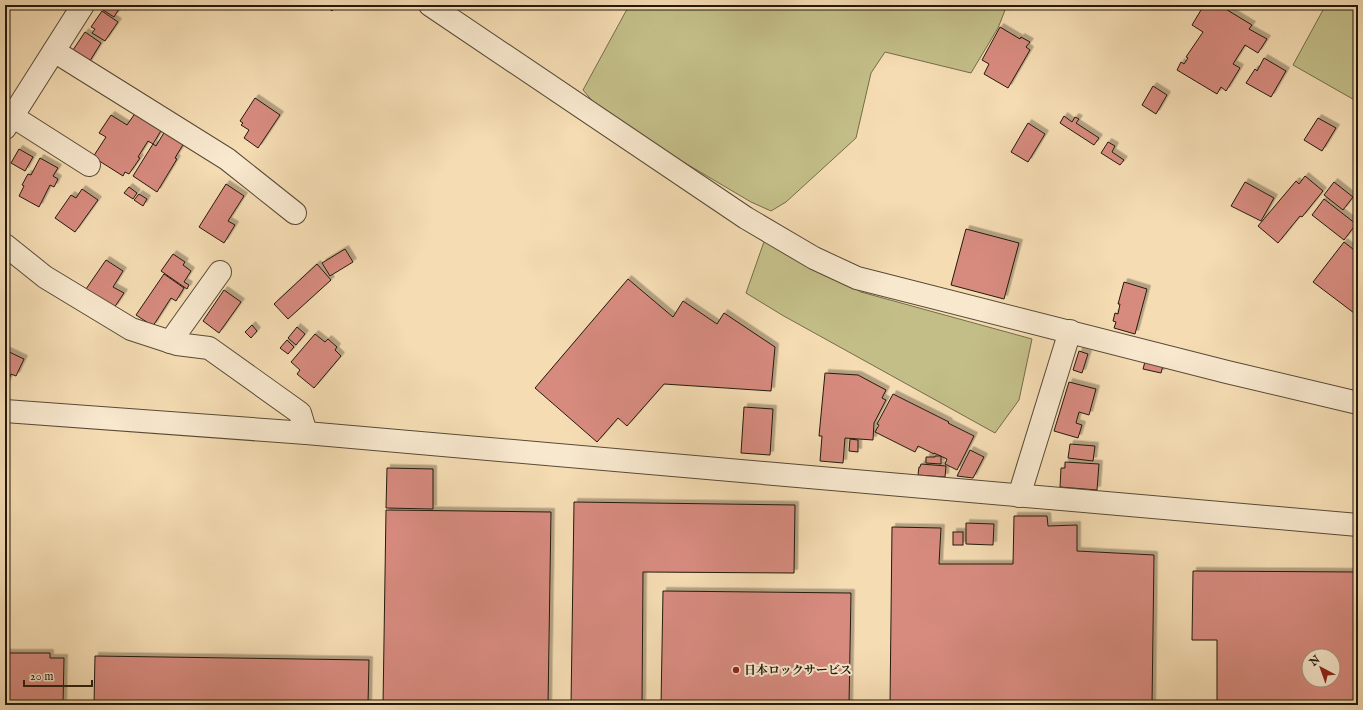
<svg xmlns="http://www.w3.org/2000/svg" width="1363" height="710" font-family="'IM FELL English','Noto Serif JP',serif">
	<defs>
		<filter id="shadow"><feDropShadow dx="3.5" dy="-3.5" stdDeviation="0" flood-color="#0004"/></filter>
	</defs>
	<rect width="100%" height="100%" fill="#f5dcb3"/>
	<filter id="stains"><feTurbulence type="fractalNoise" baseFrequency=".005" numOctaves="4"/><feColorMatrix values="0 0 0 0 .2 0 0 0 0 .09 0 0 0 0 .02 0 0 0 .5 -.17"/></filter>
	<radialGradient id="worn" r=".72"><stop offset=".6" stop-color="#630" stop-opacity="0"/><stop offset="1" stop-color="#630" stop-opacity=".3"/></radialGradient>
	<!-- green -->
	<g fill="#c3be88" stroke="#746c4a">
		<polygon points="634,5 1007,5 998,28 971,73 885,52 871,73 856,138 786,202 771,211 751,202 651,143 595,104 583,90 626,11"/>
		<polygon points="1314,5 1358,5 1358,102 1293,65 1323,10"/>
		<polygon points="766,236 861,292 1032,339 1019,400 995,433 782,315 746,293"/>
	</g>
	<!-- building -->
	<g fill="#d78b7f" stroke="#241a0d" fill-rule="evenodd" filter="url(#shadow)">
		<polygon points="106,5 129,5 126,10 120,7 114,17 103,10"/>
		<polygon points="325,5 336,5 332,11"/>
		<polygon points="1204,5 1212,5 1217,8 1219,5 1252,25 1249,29 1267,39 1258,53 1245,45 1233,64 1240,68 1226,91 1221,87 1217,94 1177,70 1181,62 1184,64 1188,58 1186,57 1203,32 1192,25"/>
		<polygon points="102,11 118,22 105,41 92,33 95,29 91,27"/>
		<polygon points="1000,27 1020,39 1021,37 1030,42 1026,47 1030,50 1008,88 984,74 989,64 982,60"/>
		<polygon points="85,32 101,43 88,64 73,50"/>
		<polygon points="1264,58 1286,71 1271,97 1246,83 1255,69 1257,71"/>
		<polygon points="1153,86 1167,95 1156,114 1142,105"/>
		<polygon points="255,98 280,115 258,148 244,138 249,130 241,125 243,123 240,121"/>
		<polygon points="136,112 162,129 153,144 148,141 138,157 140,158 129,174 125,172 123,176 93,157 106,137 99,133 111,115 127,125"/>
		<polygon points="1064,116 1072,122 1075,117 1079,119 1076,123 1099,138 1094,145 1060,123"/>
		<polygon points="1318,118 1336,128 1322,151 1304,140"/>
		<polygon points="1028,123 1045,134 1028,162 1011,152"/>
		<polygon points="165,131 184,143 175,158 177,159 157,192 133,176 153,144 156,146"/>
		<polygon points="1108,142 1115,146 1112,152 1124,160 1120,165 1101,153"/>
		<polygon points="19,149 33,157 25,171 11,163"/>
		<polygon points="40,158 58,168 53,176 58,179 54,187 50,185 39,207 19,196 24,186 22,185 28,174 31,175"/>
		<polygon points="1305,176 1323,191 1302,217 1300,216 1278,243 1258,226 1296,181 1299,184"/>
		<polygon points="1245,182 1274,198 1261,221 1231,206"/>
		<polygon points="1334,182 1353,197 1343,210 1324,195"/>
		<polygon points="226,184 244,196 228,221 235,225 224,243 199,227"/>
		<polygon points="129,187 137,193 133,199 124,193"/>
		<polygon points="82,189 98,200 75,232 55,218 71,195 76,198"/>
		<polygon points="139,194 147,199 143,206 134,200"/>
		<polygon points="1324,199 1356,224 1344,240 1312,215"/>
		<polygon points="966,229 1019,243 1004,299 951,285"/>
		<polygon points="1344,242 1358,253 1358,316 1313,282"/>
		<polygon points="345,249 353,262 330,276 322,263"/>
		<polygon points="173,254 185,262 183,265 191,271 184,282 189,285 187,289 161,271"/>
		<polygon points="106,260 123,271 113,287 124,293 114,308 86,289"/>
		<polygon points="317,264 331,280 288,319 274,304"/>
		<polygon points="164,274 184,288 176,301 171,298 153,326 136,315"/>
		<polygon points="628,279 673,317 683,301 717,324 724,313 775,347 771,391 664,384 627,426 618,418 597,442 535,388"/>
		<polygon points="1124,282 1147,289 1135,334 1114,328 1116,322 1113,321 1115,313 1118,314 1120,304 1118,304"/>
		<polygon points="224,290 241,302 219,333 203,321"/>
		<polygon points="252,325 257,331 251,338 245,332"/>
		<polygon points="297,327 305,334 296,345 288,338"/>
		<polygon points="315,334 325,342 328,339 337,347 335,350 341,356 314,388 297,374 300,370 291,362"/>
		<polygon points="287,340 294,347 288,354 280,348"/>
		<polygon points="5,350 24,359 16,376 11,374 5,387"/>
		<polygon points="1079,351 1088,354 1082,373 1073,370"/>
		<polygon points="1146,358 1164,362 1161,373 1143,369"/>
		<polygon points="825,373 858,375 886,390 882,398 886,400 874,423 873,440 845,438 843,463 820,461 822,436 819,436"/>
		<polygon points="1069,382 1096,389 1089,415 1079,412 1076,423 1082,425 1078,438 1054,431"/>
		<polygon points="893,394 949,422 948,423 974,436 957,470 945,464 947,459 934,453 934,454 918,446 915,452 875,432 879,425 877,424"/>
		<polygon points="744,407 773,409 770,455 741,453"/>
		<polygon points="850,439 858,440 858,452 849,451"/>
		<polygon points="1070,444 1095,446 1093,461 1068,458"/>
		<polygon points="970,450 984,457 973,478 957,476"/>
		<polygon points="935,456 941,456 941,464 926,463 926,457 935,457"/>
		<polygon points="1065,462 1099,464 1097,490 1060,487 1061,468 1065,468"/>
		<polygon points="921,464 946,466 945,477 918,475 919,467 920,467"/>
		<polygon points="387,468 433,469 433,509 386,508"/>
		<polygon points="574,502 795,505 794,573 643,572 642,705 571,705"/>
		<polygon points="386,510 551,512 548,705 383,705"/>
		<polygon points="1014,516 1047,516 1048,526 1077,525 1077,551 1154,555 1152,705 890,705 892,527 941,528 939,564 1013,564"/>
		<polygon points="966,523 994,524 993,545 966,544"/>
		<rect x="953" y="532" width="10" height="13"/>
		<path d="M 1193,571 L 1358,572 L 1358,705 L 1217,705 L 1217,640 L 1192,640 ZM 1309,656 L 1333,656 L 1333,680 L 1309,680 Z"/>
		<polygon points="663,591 851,593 849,705 661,705"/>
		<polygon points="5,653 50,653 50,658 64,658 63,705 5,705"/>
		<polygon points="95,656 369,660 368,705 94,705"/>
	</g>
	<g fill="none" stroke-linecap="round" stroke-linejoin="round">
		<defs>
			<g id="minor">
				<polyline points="430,5 746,218 814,258 857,278 1227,372 1358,403"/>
				<polyline points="54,51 227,159 295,213"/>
				<polyline points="12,116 89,165"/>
				<polyline points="5,128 83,5"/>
				<polyline points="5,245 45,277 131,329 177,344 209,348 300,413 306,433"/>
				<polyline points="170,342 220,272"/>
				<polyline points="5,411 306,433 1358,525"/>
				<polyline points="1019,496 1070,331"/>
			</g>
		</defs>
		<!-- minor casing -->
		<use href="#minor" stroke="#584a36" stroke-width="24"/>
		<!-- minor -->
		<use href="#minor" stroke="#f8e8ce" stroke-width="22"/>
	</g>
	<!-- markers -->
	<circle fill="#8f2418" stroke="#f8e8ce" stroke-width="1.5" cx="736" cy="670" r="4"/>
	<g text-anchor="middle" stroke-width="4" stroke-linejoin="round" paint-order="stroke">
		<!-- poi labels -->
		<g font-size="12" font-weight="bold" fill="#241a0d" stroke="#f8e8ce" text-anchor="start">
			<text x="744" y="674">日本ロックサービス</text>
		</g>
	</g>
	<!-- margin -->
	<rect width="1363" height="710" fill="none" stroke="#f5dcb3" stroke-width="20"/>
	<rect x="6" y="6" width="1351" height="698" fill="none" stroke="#241a0d" stroke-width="2"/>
	<rect x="10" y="10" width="1343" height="690" fill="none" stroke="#241a0d"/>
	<!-- north arrow -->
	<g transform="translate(1321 668) rotate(319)"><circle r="19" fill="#f8e8ce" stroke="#a39681"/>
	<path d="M0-3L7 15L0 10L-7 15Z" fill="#8f2418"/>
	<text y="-6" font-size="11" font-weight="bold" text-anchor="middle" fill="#241a0d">N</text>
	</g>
	<!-- scale -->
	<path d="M24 680v6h68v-6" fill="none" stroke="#241a0d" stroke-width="2"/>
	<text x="30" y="680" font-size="12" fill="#241a0d" stroke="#f8e8ce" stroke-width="3" paint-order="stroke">20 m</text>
	<rect width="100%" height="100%" filter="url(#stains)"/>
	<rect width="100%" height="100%" fill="url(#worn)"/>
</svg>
